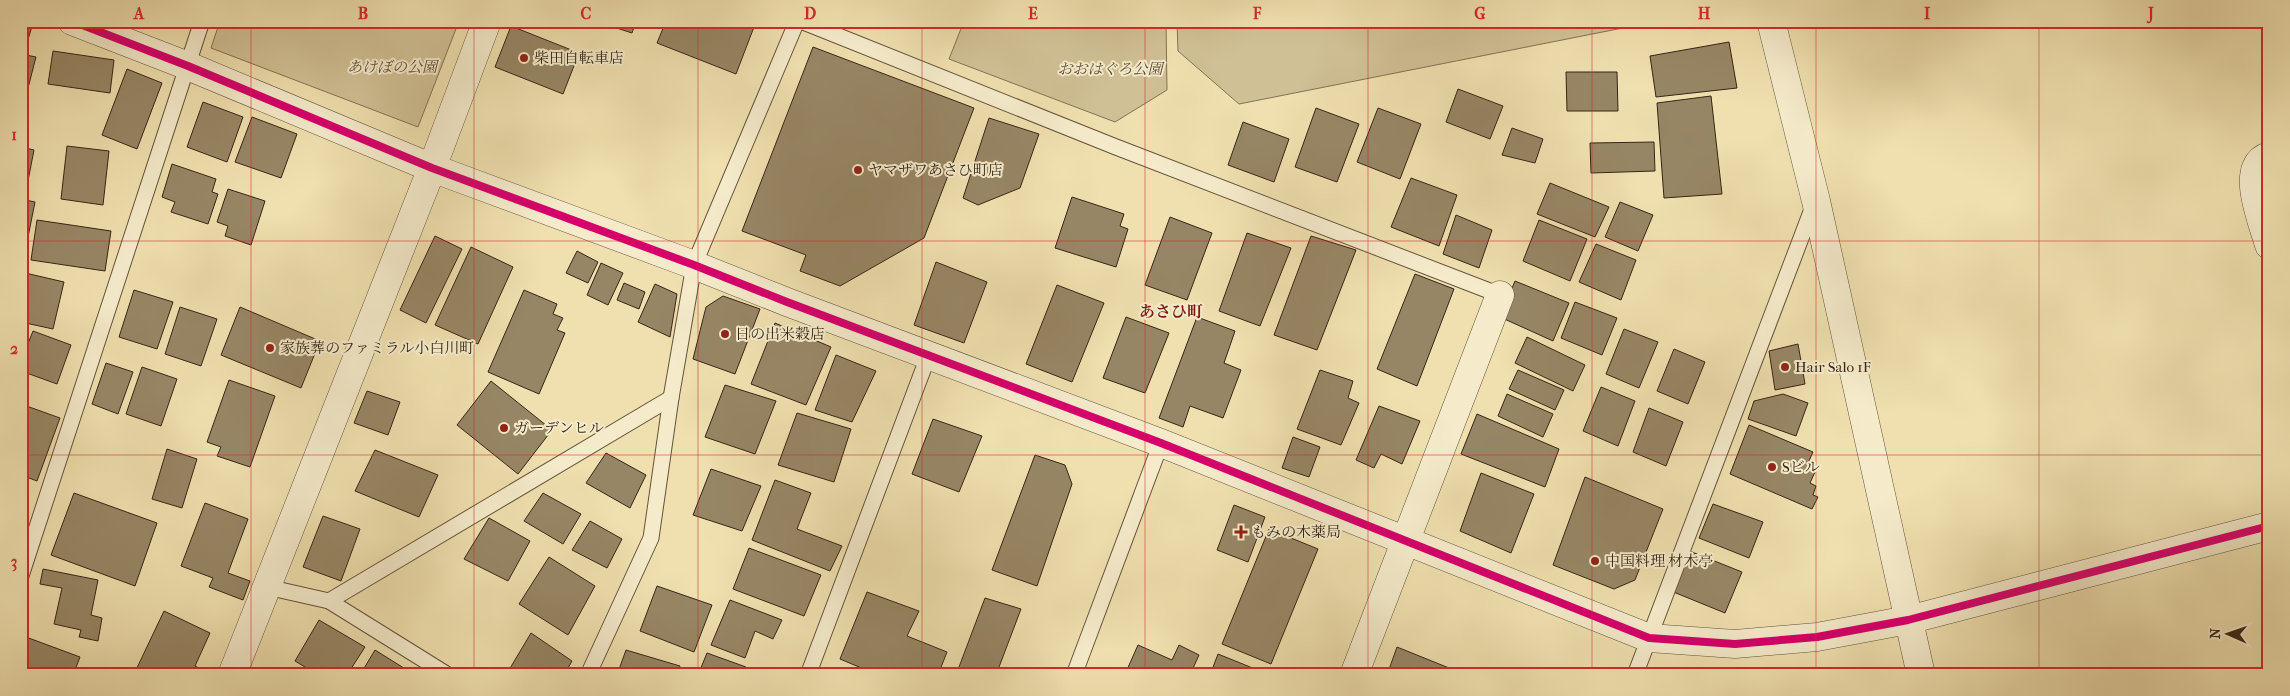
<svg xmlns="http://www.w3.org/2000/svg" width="2290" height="696" font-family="'IM FELL French Canon','Noto Serif JP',serif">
	<rect width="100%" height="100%" fill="#f0e0af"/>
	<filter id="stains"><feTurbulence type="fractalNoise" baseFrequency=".004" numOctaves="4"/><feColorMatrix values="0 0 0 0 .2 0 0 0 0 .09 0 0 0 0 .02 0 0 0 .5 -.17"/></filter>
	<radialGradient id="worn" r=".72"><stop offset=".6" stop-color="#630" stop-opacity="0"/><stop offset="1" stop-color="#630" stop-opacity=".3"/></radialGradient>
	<!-- green -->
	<g fill="#d0c095" stroke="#837254">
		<polygon points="220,21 459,21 418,127 211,48"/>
		<polygon points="964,21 1166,21 1167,90 1115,122 949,59"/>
		<polygon points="1177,21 1658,21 1239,104 1178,51"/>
	</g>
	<!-- building -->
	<g fill="#978665" stroke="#362514">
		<polygon points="21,21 33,23 26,46 21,45"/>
		<polygon points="595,21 636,21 632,33"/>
		<polygon points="666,21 741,21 754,27 736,74 657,43"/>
		<polygon points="511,26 579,53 563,94 495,67"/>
		<polygon points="1729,42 1737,88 1656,97 1650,56"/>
		<polygon points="813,47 974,108 924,238 840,286 800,271 806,255 742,231"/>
		<polygon points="53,51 114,60 110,93 48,84"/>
		<polygon points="21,54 36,57 28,88 21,86"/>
		<polygon points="127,69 162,83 137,149 102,135"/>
		<polygon points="1566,72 1617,72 1618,111 1567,111"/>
		<polygon points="1458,89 1503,106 1490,139 1446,122"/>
		<polygon points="1711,96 1722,194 1664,198 1657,103"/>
		<polygon points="203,102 243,117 227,162 187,147"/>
		<polygon points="1316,108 1359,124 1337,182 1295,167"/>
		<polygon points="1378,108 1421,124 1400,179 1357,162"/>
		<polygon points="252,117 297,134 281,178 235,162"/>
		<polygon points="989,118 1039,134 1020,188 978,205 963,198"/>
		<polygon points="1243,122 1289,139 1274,182 1228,165"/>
		<polygon points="1512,128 1543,139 1535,163 1502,155"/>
		<polygon points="1654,142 1655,171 1591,173 1590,143"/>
		<polygon points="67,146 109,151 103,205 61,199"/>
		<polygon points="21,147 34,150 26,191 21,190"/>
		<polygon points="172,164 216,179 212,192 218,194 208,224 171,212 175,202 162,197"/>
		<polygon points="1411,178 1457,195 1439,246 1391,227"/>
		<polygon points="1550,183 1609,207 1595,237 1537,214"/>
		<polygon points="228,189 265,201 251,245 225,236 228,226 217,222"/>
		<polygon points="1072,197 1124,214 1120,226 1128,229 1116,267 1055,248"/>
		<polygon points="21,199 35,202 26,247 21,246"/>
		<polygon points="1620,202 1653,215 1638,251 1605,237"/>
		<polygon points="1456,215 1492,230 1479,268 1443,254"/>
		<polygon points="1170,217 1212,233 1187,300 1145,285"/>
		<polygon points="37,220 111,231 105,271 31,260"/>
		<polygon points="1539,220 1587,239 1570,281 1523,261"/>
		<polygon points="1247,233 1291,248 1260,326 1219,311"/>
		<polygon points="435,236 462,249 426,323 400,310"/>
		<polygon points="1311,236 1356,250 1317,350 1274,335"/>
		<polygon points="1596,244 1636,260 1621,300 1579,282"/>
		<polygon points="471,247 513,267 478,344 435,325"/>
		<polygon points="577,251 598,262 588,283 566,273"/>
		<polygon points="936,262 987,282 964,343 914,325"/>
		<polygon points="601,263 623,273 608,305 587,295"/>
		<polygon points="21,272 64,282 53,329 21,322"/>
		<polygon points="1415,274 1454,289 1417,386 1377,369"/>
		<polygon points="1515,281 1569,303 1553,341 1500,317"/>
		<polygon points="624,283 645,292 639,309 617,300"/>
		<polygon points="655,284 677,294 670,337 638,322"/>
		<polygon points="1057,285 1104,303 1072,382 1026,364"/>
		<polygon points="134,290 173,302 157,349 119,337"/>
		<polygon points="524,290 557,304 553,314 563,318 557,330 565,333 539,394 488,372"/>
		<polygon points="723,296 760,309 735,374 693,359 706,307"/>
		<polygon points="1575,302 1617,318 1602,355 1561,338"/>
		<polygon points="180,307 217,319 201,366 165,354"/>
		<polygon points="240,307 320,341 301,388 221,355"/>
		<polygon points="1126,317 1169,333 1145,393 1103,378"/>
		<polygon points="1197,317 1235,331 1224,363 1241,370 1223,418 1190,406 1183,427 1159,418"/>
		<polygon points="775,323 831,347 806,405 751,384"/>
		<polygon points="1624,329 1658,342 1639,388 1606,374"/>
		<polygon points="33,331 71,345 57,384 21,371 21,361"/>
		<polygon points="1527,337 1585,365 1573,391 1515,363"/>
		<polygon points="1798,344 1805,384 1775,390 1769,351"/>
		<polygon points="1674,349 1705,362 1688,404 1657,391"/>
		<polygon points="836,355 876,371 852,422 815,410"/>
		<polygon points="106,363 133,372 118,414 92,404"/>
		<polygon points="142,367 177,379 161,426 126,414"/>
		<polygon points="1320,370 1353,381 1348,398 1359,403 1341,445 1297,429"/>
		<polygon points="1518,370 1564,390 1555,410 1509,389"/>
		<polygon points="229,380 275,396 250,467 217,456 221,447 207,442"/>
		<polygon points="491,381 552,430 518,474 457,425"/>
		<polygon points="725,385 776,401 755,454 705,437"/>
		<polygon points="1601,387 1635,401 1618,446 1583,431"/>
		<polygon points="367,391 400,402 388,435 354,423"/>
		<polygon points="1507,394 1553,414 1543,437 1498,416"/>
		<polygon points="1783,394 1808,403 1796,436 1748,419 1754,401"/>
		<polygon points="21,404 60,418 37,481 21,475"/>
		<polygon points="1379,406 1420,421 1402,464 1381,454 1374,468 1356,460"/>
		<polygon points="1649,408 1683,422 1666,466 1633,452"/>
		<polygon points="797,413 851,429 834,482 778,465"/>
		<polygon points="1477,414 1559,449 1545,487 1461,454"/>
		<polygon points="933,419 982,436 959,492 912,474"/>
		<polygon points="1749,425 1813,452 1809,461 1813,463 1810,470 1815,472 1810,483 1816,486 1813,495 1818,497 1812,509 1730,474"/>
		<polygon points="1293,437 1320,447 1309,477 1282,468"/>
		<polygon points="167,449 197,459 182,508 152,499"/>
		<polygon points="375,450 438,475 419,517 355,491"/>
		<polygon points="606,453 646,475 630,508 586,483"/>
		<polygon points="1035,455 1065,465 1072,484 1037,586 992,570"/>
		<polygon points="711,469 761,486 742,531 693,515"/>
		<polygon points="1481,473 1534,494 1511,553 1460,531"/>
		<polygon points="1585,477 1663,509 1635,580 1614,589 1553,565"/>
		<polygon points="775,480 811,493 797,529 842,546 830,571 752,540"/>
		<polygon points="74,493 157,523 135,586 51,555"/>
		<polygon points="543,493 581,514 563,544 524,521"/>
		<polygon points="205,503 248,519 228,573 250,581 243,600 209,587 213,578 181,566"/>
		<polygon points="1713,504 1763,522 1749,558 1699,538"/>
		<polygon points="1234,505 1265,517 1248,562 1217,550"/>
		<polygon points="323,516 360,529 341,581 303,567"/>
		<polygon points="489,518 530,541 508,581 464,559"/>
		<polygon points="590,521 622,539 607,568 572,550"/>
		<polygon points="1269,529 1318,549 1271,664 1222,644"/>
		<polygon points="749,548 821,575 804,616 733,589"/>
		<polygon points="1687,550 1742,572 1725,613 1671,591"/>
		<polygon points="549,557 595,586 568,635 519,604"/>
		<polygon points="43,569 98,580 91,615 102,618 98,641 79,637 81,630 54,624 62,588 40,584"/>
		<polygon points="657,586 712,605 694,652 640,631"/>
		<polygon points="867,592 919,611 907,636 947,652 938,675 878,675 840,659"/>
		<polygon points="985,598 1021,609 996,675 956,675"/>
		<polygon points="730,600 782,620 773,639 755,631 745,658 711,645"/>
		<polygon points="164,611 210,633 195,666 213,675 141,675 135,672"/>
		<polygon points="319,620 365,647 347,675 318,675 295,661"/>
		<polygon points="531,633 572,661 564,675 506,675"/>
		<polygon points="26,637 80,657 73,675 21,675 21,650"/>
		<polygon points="1138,645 1172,660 1179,645 1199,655 1190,675 1132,675 1126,672"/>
		<polygon points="1397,647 1464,674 1464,675 1387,675"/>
		<polygon points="375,650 415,675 360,675"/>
		<polygon points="626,650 680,666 677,675 617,675"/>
		<polygon points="707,653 746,667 743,675 698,675"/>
		<polygon points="1218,654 1270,675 1210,675"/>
		<polygon points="1645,668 1663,675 1643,675"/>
		<polygon points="277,669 292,675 274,675"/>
		<polygon points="1514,669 1530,675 1511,675"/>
	</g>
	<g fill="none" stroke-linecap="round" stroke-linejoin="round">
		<defs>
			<g id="lane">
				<polyline points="801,21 1116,147 1500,295"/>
				<polyline points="21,576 202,21"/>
				<polyline points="267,587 329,601 448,675"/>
				<polyline points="329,601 671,398"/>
				<polyline points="588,675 651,538 671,398 694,265 797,21"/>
				<polyline points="808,675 929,354"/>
				<polyline points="1074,675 1161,443"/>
				<polyline points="1635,675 1814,204"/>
			</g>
			<g id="street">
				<polyline points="72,21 188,66 432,168 694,265 787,302 1161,443 1649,638 1735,644 1817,637 1908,620 2269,526"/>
				<polyline points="1771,21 1816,201 1921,675"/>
				<path d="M 2269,156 C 2238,165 2263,223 2269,245"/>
				<polyline points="232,675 432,168 487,21"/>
				<polyline points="1354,675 1500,295"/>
			</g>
		</defs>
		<!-- lane casing -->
		<use href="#lane" stroke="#64543b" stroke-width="17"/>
		<!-- street casing -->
		<use href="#street" stroke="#64543b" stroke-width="29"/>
		<!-- lane -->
		<use href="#lane" stroke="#f5ebcb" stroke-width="15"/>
		<!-- street -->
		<use href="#street" stroke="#f5ebcb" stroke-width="28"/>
		<defs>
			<polyline id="cycleway" points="72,21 188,66 432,168 694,265 787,302 1161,443 1649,638 1735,644 1817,637 1908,620 2269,526"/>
		</defs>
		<!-- cycleway casing -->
		<use href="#cycleway" stroke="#f5ebcb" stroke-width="11"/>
		<!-- cycleway -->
		<use href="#cycleway" stroke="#d6006c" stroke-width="8"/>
	</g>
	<!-- grid -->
	<path fill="none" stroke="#d62828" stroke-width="1" stroke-opacity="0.55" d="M 251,21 L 251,675M 474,21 L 474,675M 698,21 L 698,675M 922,21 L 922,675M 1145,21 L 1145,675M 1368,21 L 1368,675M 1592,21 L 1592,675M 1816,21 L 1816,675M 2039,21 L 2039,675M 21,241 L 2269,241M 21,455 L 2269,455"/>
	<!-- markers -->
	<g fill="#8f2418" stroke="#f5ebcb" stroke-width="2">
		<circle cx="524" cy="58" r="5"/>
		<circle cx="858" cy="170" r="5"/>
		<circle cx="725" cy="334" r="5"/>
		<circle cx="270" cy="348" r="5"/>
		<circle cx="1785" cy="367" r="5"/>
		<circle cx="504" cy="428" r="5"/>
		<circle cx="1772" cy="467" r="5"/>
		<path d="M1238.5 524.5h5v5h5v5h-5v5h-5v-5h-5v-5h5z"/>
		<circle cx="1595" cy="561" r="5"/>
	</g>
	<g text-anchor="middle" stroke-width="4" stroke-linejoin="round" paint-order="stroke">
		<!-- poi labels -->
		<g font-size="15" fill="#362514" stroke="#f5ebcb" text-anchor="start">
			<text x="534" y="63">柴田自転車店</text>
			<text x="868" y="175">ヤマザワあさひ町店</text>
			<text x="735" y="339">日の出米穀店</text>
			<text x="280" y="353">家族葬のファミラル小白川町</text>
			<text x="1795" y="372">Hair Salo 1F</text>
			<text x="514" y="433">ガーデンヒル</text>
			<text x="1782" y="472">Sビル</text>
			<text x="1251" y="537">もみの木薬局</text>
			<text x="1605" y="566">中国料理 材木亭</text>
		</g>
		<!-- park labels -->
		<g font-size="15" font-style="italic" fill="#5c4c34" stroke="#f5ebcb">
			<text x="392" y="72">あけぼの公園</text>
			<text x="1110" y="74">おおはぐろ公園</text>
		</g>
		<!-- neighbourhood labels -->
		<g font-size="16" font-weight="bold" fill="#7a1f14" stroke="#f5ebcb">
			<text x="1171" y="317">あさひ町</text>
		</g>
	</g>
	<!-- margin -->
	<rect width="2290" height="696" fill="none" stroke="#f0e0af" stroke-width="55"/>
	<!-- north arrow -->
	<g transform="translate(2228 634) rotate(272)" stroke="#f5ebcb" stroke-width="4" paint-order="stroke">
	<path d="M0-4L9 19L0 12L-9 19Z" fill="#362514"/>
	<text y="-8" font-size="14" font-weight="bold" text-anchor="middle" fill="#362514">N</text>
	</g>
	<rect x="28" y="28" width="2234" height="640" fill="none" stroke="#d62828" stroke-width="2"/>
	<g font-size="16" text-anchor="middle" font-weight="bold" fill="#d62828">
		<text x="139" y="19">A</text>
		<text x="363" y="19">B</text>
		<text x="586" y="19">C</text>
		<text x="810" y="19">D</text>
		<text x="1033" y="19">E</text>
		<text x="1257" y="19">F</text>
		<text x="1480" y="19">G</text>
		<text x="1704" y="19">H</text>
		<text x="1927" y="19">I</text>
		<text x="2151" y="19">J</text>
		<text x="14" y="140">1</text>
		<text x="14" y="354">2</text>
		<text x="14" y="567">3</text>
	</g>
	<rect width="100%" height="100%" filter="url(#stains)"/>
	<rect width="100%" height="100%" fill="url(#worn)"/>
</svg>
